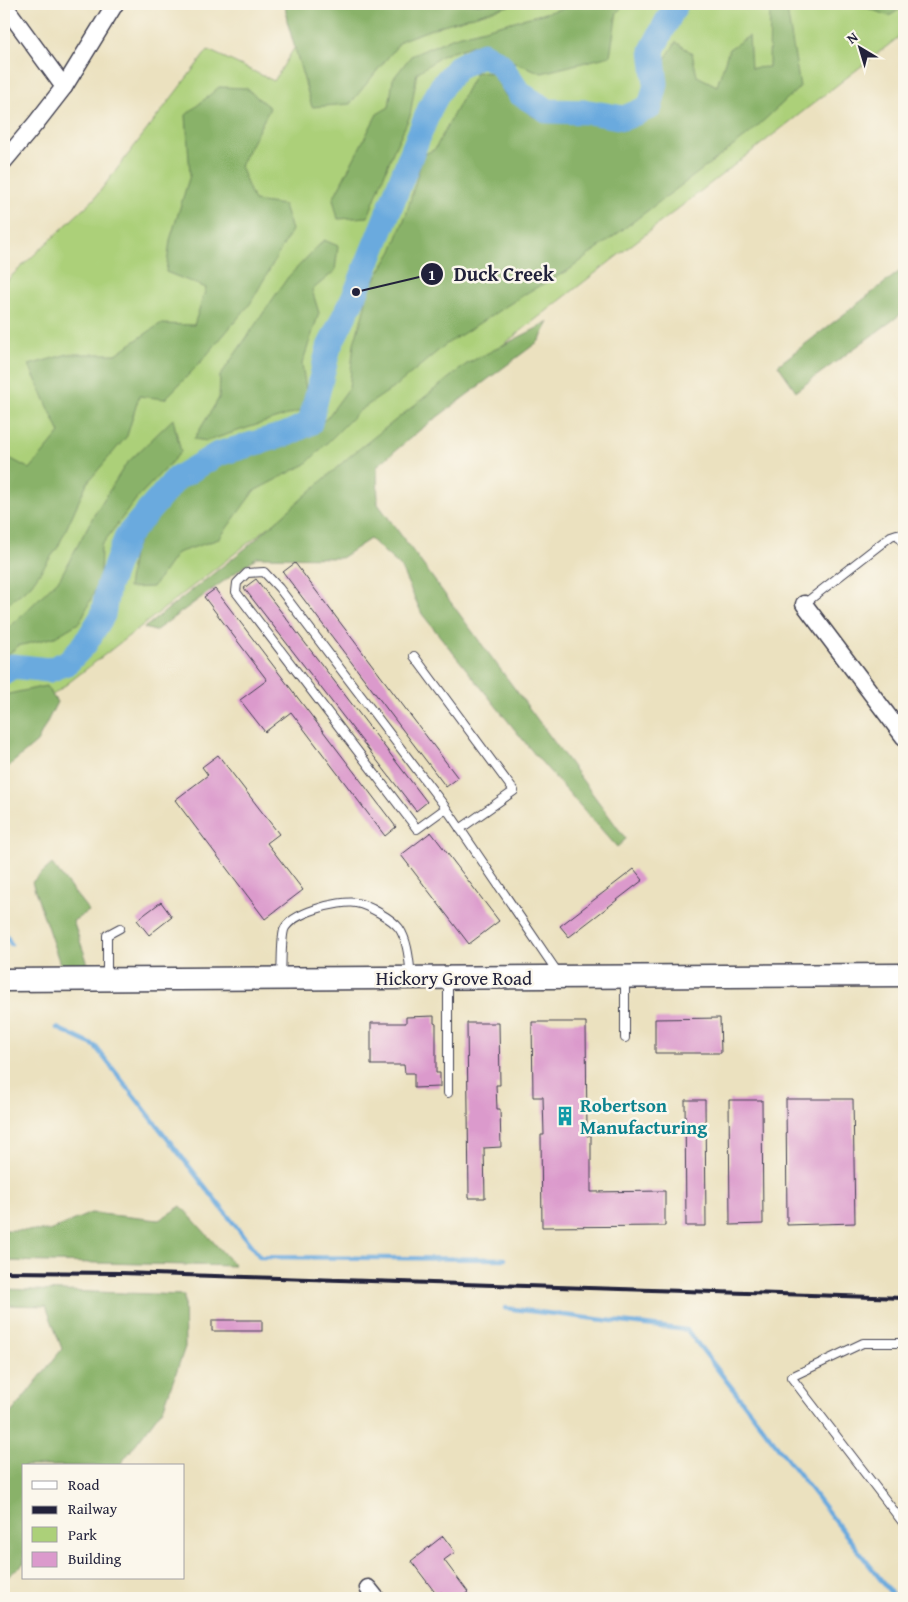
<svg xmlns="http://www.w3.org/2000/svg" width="908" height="1602" font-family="'Gentium Book Plus',serif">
	<rect width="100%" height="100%" fill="#fbf7ec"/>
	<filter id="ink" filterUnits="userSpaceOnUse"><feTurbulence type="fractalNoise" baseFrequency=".02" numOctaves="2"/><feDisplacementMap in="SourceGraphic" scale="10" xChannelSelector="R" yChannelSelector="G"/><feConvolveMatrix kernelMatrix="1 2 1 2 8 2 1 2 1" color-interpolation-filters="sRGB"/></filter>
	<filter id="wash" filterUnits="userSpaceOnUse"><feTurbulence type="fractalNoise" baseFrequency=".0096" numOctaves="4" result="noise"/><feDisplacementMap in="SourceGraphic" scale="20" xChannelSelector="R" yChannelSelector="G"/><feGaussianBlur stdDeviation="1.12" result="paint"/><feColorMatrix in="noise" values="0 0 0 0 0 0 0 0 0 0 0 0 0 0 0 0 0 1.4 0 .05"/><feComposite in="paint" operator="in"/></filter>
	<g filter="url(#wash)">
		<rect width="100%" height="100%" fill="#ebe1bf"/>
		<!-- green -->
		<polygon fill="#acd079" stroke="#67795a" points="321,4 904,4 904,33 4,733 4,283 94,199 208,50 274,81"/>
		<!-- forest -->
		<g fill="#89b269" stroke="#566a52">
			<polygon points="285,4 515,4 443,25 402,40 350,104 312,107 287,21"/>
			<polygon points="579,4 626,4 617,12 610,56 542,73 501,57 483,42 443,55 417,73 410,116 393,152 368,217 338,219 333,199 377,114 389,107 393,79 411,56 454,37"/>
			<polygon points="786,4 800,87 748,135 569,270 530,291 445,345 396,386 359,411 306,464 254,491 219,539 177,553 153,587 128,588 133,553 147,522 168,498 194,475 233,455 297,441 327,418 349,388 354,343 363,314 368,291 392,251 407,212 423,155 435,149 476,72 492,73 506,96 534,117 627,121 663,105 665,59 676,42 692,53 697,76 717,86 729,49 749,36 751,68 769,67 770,7"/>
			<polygon points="857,4 904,4 904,7 889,16"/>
			<polygon points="219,87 246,88 270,108 240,166 254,201 284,205 292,230 250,304 199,364 165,399 139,396 127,436 87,483 58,547 31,585 4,607 4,455 30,469 60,433 29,365 68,354 116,354 160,324 194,325 206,288 166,272 170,240 190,175 186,115"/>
			<polygon points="324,240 338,246 335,271 312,290 319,313 302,364 309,408 207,441 194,439 219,398 220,376 288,277"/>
			<polygon points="904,268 904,312 796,391 778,365"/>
			<polygon points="549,322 539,341 420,430 377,466 378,504 626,839 617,847 536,756 422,614 400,566 370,539 341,558 257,557 155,631 144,628 246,548 350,456 468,363"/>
			<polygon points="173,419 181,452 137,498 101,546 100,580 80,622 55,637 18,646 4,658 4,631 13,624 60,578 94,515 126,464"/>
			<polygon points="46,686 57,702 37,742 4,770 4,695"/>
			<polygon points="52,864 89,911 73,921 88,964 61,967 32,882"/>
			<polygon points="181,1206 235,1266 4,1261 4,1230 49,1231 91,1213 159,1220"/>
			<polygon points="4,1289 184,1295 185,1347 164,1407 119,1466 24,1466 24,1563 4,1580 4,1422 62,1349 46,1306 4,1305"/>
		</g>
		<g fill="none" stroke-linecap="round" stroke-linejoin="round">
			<!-- stream -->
			<g stroke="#6baade" stroke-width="4.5">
				<polyline points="4,931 11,944"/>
				<polyline points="57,1028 95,1046 260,1257 505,1259"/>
				<polyline points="505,1308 687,1330 895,1598"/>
			</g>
			<!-- river -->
			<polyline stroke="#6baade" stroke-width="25" points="4,672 12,666 49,670 67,663 85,644 103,615 108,586 127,536 176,479 218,454 287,434 310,423 329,347 356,292 430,108 442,86 458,67 483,54 500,64 519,93 548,111 589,112 624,118 650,107 656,84 652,50 676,4"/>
		</g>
		<g id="blocks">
			<!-- building -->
			<g fill="#db9acc">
				<polygon points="295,563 458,778 446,787 283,572"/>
				<polygon points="256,579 427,802 416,811 244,588"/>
				<polygon points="215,589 396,827 385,836 291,712 265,732 240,700 267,680 204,597"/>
				<polygon points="218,755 279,834 267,843 303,890 265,919 175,800 208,775 202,767"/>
				<polygon points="431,832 499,921 469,944 401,855"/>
				<polygon points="634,869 643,880 569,937 560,926"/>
				<polygon points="161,902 172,917 149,935 137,920"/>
				<polygon points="434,1016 434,1023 436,1024 436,1073 440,1073 440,1087 414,1088 414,1073 405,1073 404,1065 371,1065 371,1023 406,1023 406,1017"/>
				<polygon points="720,1018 721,1053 655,1053 655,1019"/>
				<polygon points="532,1022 586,1022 587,1136 591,1135 591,1192 665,1191 665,1226 542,1227 541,1135 544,1135 543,1097 533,1097"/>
				<polygon points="467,1023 499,1023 500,1085 496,1085 497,1109 500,1109 501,1147 484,1148 485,1198 469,1198"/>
				<polygon points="786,1099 853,1099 855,1223 787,1225"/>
				<polygon points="685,1100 705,1100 706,1226 686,1226"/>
				<polygon points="729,1100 762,1100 763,1224 730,1225"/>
				<rect x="212" y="1320" width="50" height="11"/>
				<polygon points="443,1536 455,1552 444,1560 468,1592 460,1598 452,1598 449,1594 445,1596 442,1592 437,1595 411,1561"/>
			</g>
		</g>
	</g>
	<g filter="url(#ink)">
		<use href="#blocks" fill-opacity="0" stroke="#403f4f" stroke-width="1"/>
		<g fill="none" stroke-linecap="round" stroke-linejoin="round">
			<defs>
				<g id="lane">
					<polyline points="804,604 891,536 897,534 904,544"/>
					<polyline points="414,656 514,791 460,829"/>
					<polyline points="446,808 417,829 236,592 237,583 247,573 264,572 279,588 446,808 558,973"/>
					<path d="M 281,975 C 282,963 281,941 284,930 C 290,913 340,900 356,903 C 368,905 392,919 399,928 C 408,941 409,960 411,976"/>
					<polyline points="107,978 107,935 120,928"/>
					<polyline points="448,980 448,1093"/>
					<polyline points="625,1038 625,978"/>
					<polyline points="904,1343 863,1343 791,1377 904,1524"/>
				</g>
				<g id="street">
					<polyline points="4,5 64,87"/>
					<polyline points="4,161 36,123 64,87 115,4"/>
					<polyline points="804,604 904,737"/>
					<polyline points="368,1588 376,1598"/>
				</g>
				<polyline id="secondary" points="4,980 904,975"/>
			</defs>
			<!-- lane casing -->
			<use href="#lane" stroke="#403f4f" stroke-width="10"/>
			<!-- street casing -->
			<use href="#street" stroke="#403f4f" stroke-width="19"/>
			<!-- secondary casing -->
			<use href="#secondary" stroke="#403f4f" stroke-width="25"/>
			<!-- lane -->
			<use href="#lane" stroke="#fff" stroke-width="8"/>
			<!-- street -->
			<use href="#street" stroke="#fff" stroke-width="16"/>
			<!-- secondary -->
			<use href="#secondary" stroke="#fff" stroke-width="22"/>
			<!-- rail -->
			<polyline stroke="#22223b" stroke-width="4" points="4,1272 120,1273 904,1298"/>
		</g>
	</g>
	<!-- icons -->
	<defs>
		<symbol id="building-bare" viewBox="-9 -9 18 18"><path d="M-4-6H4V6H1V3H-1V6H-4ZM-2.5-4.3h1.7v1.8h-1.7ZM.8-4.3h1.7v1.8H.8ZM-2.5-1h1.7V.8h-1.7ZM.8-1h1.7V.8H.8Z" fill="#0f9aa8" stroke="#fbf7ec" stroke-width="2.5" paint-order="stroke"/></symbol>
	</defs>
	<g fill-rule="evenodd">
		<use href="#building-bare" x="551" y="1102" width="28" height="28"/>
	</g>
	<g text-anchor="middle" stroke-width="5" stroke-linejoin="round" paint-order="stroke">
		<!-- street labels -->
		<g font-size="19" fill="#22223b" stroke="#fbf7ec">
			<text x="454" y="985">Hickory Grove Road</text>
		</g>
		<!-- culture labels -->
		<g font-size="19" font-weight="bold" fill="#0d838f" stroke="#fbf7ec" text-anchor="start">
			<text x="580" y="1112">Robertson<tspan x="580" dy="22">Manufacturing</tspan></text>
		</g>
	</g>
	<!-- callouts -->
	<path fill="none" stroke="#22223b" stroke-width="2" d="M356 292L432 274"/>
	<g fill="#22223b" stroke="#fbf7ec" stroke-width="2">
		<circle cx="356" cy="292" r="5"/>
		<circle cx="432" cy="274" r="12"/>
	</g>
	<g font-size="15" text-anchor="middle" font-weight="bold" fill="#fff">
		<text x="432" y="280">1</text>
	</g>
	<g font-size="20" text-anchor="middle" font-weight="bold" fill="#22223b" stroke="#fbf7ec" stroke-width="5" stroke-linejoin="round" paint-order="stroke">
		<text x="504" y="281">Duck Creek</text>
	</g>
	<!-- margin -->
	<rect width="908" height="1602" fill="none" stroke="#fbf7ec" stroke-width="20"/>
	<!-- legend -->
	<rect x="22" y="1464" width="162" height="115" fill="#fbf7ec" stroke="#a4a2a5"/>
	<rect x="32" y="1481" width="25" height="8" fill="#ffffff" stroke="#a4a2a5"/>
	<text x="68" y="1490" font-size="15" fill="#22223b">Road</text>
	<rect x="32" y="1506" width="25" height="8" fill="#22223b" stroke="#a4a2a5"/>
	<text x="68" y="1514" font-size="15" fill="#22223b">Railway</text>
	<rect x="32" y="1527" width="25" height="15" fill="#acd079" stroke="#a4a2a5"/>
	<text x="68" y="1540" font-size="15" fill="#22223b">Park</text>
	<rect x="32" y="1552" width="25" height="15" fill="#db9acc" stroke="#a4a2a5"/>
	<text x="68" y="1564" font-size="15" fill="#22223b">Building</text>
	<!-- north arrow -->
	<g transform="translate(860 48) rotate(322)" stroke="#fbf7ec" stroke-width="4" paint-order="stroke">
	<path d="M0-4L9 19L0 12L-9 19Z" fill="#22223b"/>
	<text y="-8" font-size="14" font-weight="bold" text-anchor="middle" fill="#22223b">N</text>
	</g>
</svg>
